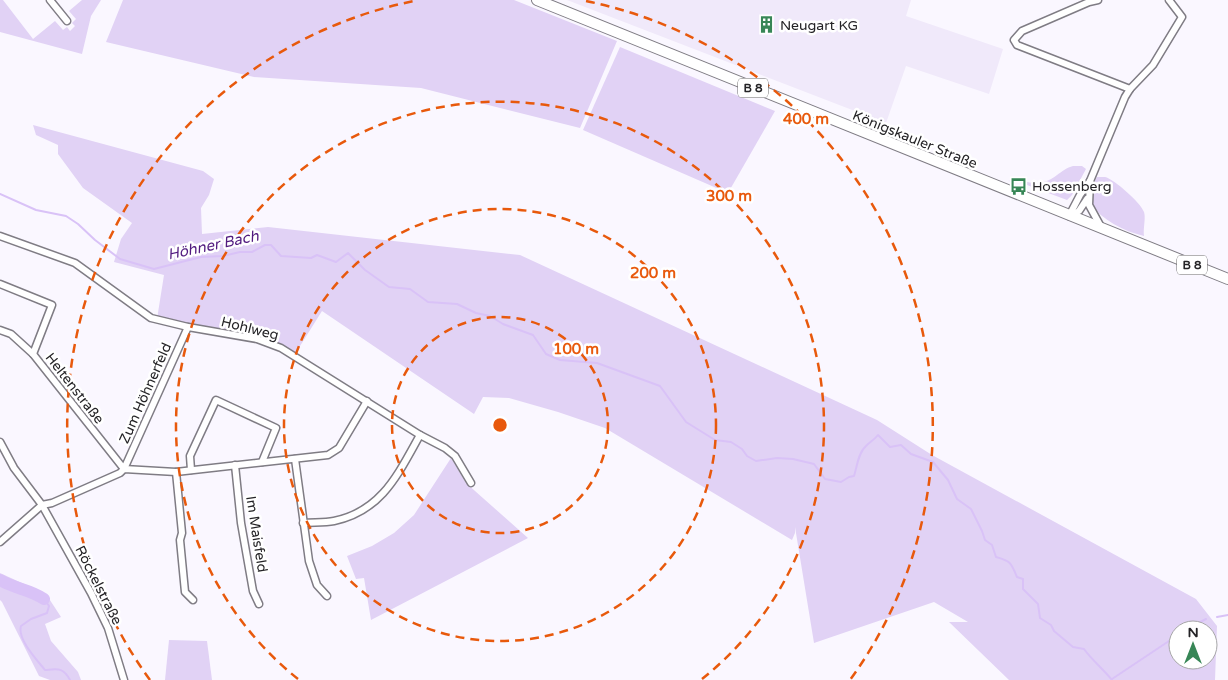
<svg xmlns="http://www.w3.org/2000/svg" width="1228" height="680" font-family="'Varela Round',sans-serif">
	<rect width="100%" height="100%" fill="#faf7ff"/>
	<!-- built -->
	<polygon fill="#f0e9fa" points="567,0 911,0 906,16 1003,49 989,94 906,66 886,123"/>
	<!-- green -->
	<g fill="#e1d2f5" fill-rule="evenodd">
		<polygon points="0,0 3,0 33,39 55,21 63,30 67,27 70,31 75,26 72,23 76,19 69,11 82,0 101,0 91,16 82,54 0,32"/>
		<polygon points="123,0 514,0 617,41 580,128 421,88 254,77 106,42"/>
		<polygon points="620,47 775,111 728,193 583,130"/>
		<path d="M 33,125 L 203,171 L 214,179 L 209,195 L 201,208 L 202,234 L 268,227 L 520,255 L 877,420 L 932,455 L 1196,599 L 1217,626 L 1215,680 L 1009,680 L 949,622 L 968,622 L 934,602 L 814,643 L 795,527 L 795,533 L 792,540 L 605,428 L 558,412 L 509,398 L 483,397 L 474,414 L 322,311 L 295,354 L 282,346 L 157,319 L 164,275 L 114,262 L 121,239 L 132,223 L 83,188 L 58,154 L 58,145 L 36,135 ZM 1178,630 L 1208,630 L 1208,660 L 1178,660 Z"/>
		<path d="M 1073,166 L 1082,166 L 1086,169 L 1072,195 L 1067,200 L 1019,182 L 1008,181 C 1018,178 1028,184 1039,183 C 1053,182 1061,169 1073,166 Z"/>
		<path d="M 1097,177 C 1100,177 1103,177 1105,177 C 1114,179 1141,203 1144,212 C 1146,218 1143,228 1144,236 C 1123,231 1102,220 1090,203 L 1092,185 Z"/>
		<polygon points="451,458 466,483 528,538 371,620 364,578 356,579 347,556 372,546 394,533 414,515"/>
		<polygon points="0,573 46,594 61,617 45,624 51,641 78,672 81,680 50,680 39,676 2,602 0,600"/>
		<polygon points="169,640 207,641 212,680 165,680"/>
	</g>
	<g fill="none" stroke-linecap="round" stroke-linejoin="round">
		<!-- stream -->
		<g stroke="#d9c2f7" stroke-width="2">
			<path d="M 0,194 L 36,210 L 66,216 L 78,224 L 95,240 L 120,259 L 154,269 L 201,257 L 223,256 L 240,252 L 252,252 L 265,245 L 271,245 L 281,256 L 311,258 L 317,255 L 336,262 L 348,253 L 365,270 L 389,287 L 410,289 L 428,302 L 457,304 L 476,313 L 490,316 L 503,324 L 533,335 L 546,354 L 560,360 L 597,363 L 660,386 L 686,422 L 715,440 L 731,442 L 742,449 L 747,456 L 756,461 L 777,458 L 793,459 L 814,464 L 825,479 L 841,482 L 849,477 L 854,476 C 857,467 858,453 866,446 C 870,442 874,440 878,435 L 890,447 L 901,445 L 911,454 L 933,462 L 948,480 L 957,499 L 971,509 L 982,531 L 985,540 L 992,545 L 996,557 C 1011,561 1011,563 1017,577 L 1023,579 L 1023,589 L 1038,604 L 1040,618 L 1051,625 L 1054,631 L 1073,647 L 1084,649 C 1091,659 1104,670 1112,680"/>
			<path d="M 44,599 L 49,606 L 47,613 L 31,619 L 21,626 C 17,639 37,660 45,670 C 58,669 63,667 70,680"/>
			<polyline points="1217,617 1228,615"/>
			<polyline points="1185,630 1206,619"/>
			<polyline points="1112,679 1178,635"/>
		</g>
		<!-- river -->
		<path stroke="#d9c2f7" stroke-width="12" d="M 0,580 C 15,589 29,589 44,599"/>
		<defs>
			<g id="street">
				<polyline points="50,0 67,21"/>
				<polyline points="1098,0 1089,2 1022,31 1014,40 1017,45 1130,89"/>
				<polyline points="1069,216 1080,195 1090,181"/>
				<polyline points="1070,216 1079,211 1087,199"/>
				<polyline points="1101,227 1089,205 1090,181 1125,97 1130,89 1153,65 1182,17 1169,0"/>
				<polyline points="0,236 75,263 151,318 188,327 257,339 281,348 420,435 445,448 455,456 471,483"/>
				<polyline points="0,284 52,305 33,354"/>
				<polyline points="0,330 11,334 33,354 124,469 188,327"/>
				<polyline points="0,442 14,468 42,505 91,593 108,628 124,680"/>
				<polyline points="295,459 309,561 317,585 327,596"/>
				<polyline points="235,465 241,523 253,591 259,604"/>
				<polyline points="191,470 190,456 216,400 276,428 262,462"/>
				<polyline points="176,472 182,533 180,540 185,592 193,600"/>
				<path d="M 303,523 C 313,522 324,523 334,521 C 382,511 398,474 420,435"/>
				<polyline points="0,542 42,505 52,503 120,473 124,469 176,472 328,455 339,448 367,401"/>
			</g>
			<polyline id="primary" points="537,0 1228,279"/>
		</defs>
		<!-- street casing -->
		<use href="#street" stroke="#7f7c84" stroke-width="9"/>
		<!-- primary casing -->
		<use href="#primary" stroke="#7f7c84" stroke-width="12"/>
		<!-- street -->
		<use href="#street" stroke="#fff" stroke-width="6"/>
		<!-- primary -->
		<use href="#primary" stroke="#fff" stroke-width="10"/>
	</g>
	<!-- distance rings -->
	<g fill="none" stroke="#e8590c" stroke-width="2.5" stroke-dasharray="9 6">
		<circle cx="500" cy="425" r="108"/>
		<circle cx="500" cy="425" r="216"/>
		<path d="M298 679A324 324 0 1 1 702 679"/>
		<path d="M150 680A433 433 0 0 1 414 1M586 1A433 433 0 0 1 850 680"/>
	</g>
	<!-- icons -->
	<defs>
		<symbol id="building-bare" viewBox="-9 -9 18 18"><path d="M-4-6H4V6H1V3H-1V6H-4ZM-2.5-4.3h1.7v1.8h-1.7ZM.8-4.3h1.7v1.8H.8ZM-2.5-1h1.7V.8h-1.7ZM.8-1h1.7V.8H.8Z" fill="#378656" stroke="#fff" stroke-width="2.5" paint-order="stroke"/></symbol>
		<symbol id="bus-bare" viewBox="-9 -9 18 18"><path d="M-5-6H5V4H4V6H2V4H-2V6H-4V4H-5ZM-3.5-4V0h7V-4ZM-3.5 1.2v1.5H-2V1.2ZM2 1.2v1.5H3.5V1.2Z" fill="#378656" stroke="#fff" stroke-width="2.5" paint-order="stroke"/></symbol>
	</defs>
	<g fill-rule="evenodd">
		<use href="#building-bare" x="754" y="12" width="25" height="25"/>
		<use href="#bus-bare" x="1006" y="174" width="25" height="25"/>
	</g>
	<g text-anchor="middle" stroke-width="5" stroke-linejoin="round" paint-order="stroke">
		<!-- shield labels -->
		<g fill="#fff" stroke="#666567" stroke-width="1">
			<rect x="738" y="78.5" width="30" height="19" rx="4"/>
			<rect x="1177" y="255.5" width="30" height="19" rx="4"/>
		</g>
		<g font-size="12" font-weight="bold" fill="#242326">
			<text x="753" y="92">B 8</text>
			<text x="1192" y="269">B 8</text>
		</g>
		<!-- poi labels -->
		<g font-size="14" fill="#242326" stroke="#fff" text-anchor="start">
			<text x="780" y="30">Neugart KG</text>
			<text x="1032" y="191">Hossenberg</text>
		</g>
		<!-- street labels -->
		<g font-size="14" fill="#242326" stroke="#fff">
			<text transform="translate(915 139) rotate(22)" y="5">Königskauler Straße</text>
			<text transform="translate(250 328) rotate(14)" y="5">Hohlweg</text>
			<text transform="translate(75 388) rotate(52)" y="5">Heltenstraße</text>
			<text transform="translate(145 393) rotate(-66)" y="5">Zum Höhnerfeld</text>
			<text transform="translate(257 534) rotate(81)" y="5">Im Maisfeld</text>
			<text transform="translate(99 585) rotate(63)" y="5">Röckelstraße</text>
		</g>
		<!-- water labels -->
		<g font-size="15" font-style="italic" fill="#511a7f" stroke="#fff">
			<text transform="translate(213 245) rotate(-12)" y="5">Höhner Bach</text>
		</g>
	</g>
	<circle cx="500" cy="425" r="8" fill="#e8590c" stroke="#fff" stroke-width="2.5"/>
	<g font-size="15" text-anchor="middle" font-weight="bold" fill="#e8590c" stroke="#fff" stroke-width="5" stroke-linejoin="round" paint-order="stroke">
		<text x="806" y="124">400 m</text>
		<text x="729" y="201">300 m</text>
		<text x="653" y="278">200 m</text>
		<text x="576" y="354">100 m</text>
	</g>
	<!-- north arrow -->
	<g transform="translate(1193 645)"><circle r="24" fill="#ffffff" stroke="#a7a7a8"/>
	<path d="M0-4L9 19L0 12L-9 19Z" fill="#378656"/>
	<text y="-8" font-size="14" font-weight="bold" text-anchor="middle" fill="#242326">N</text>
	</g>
</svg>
